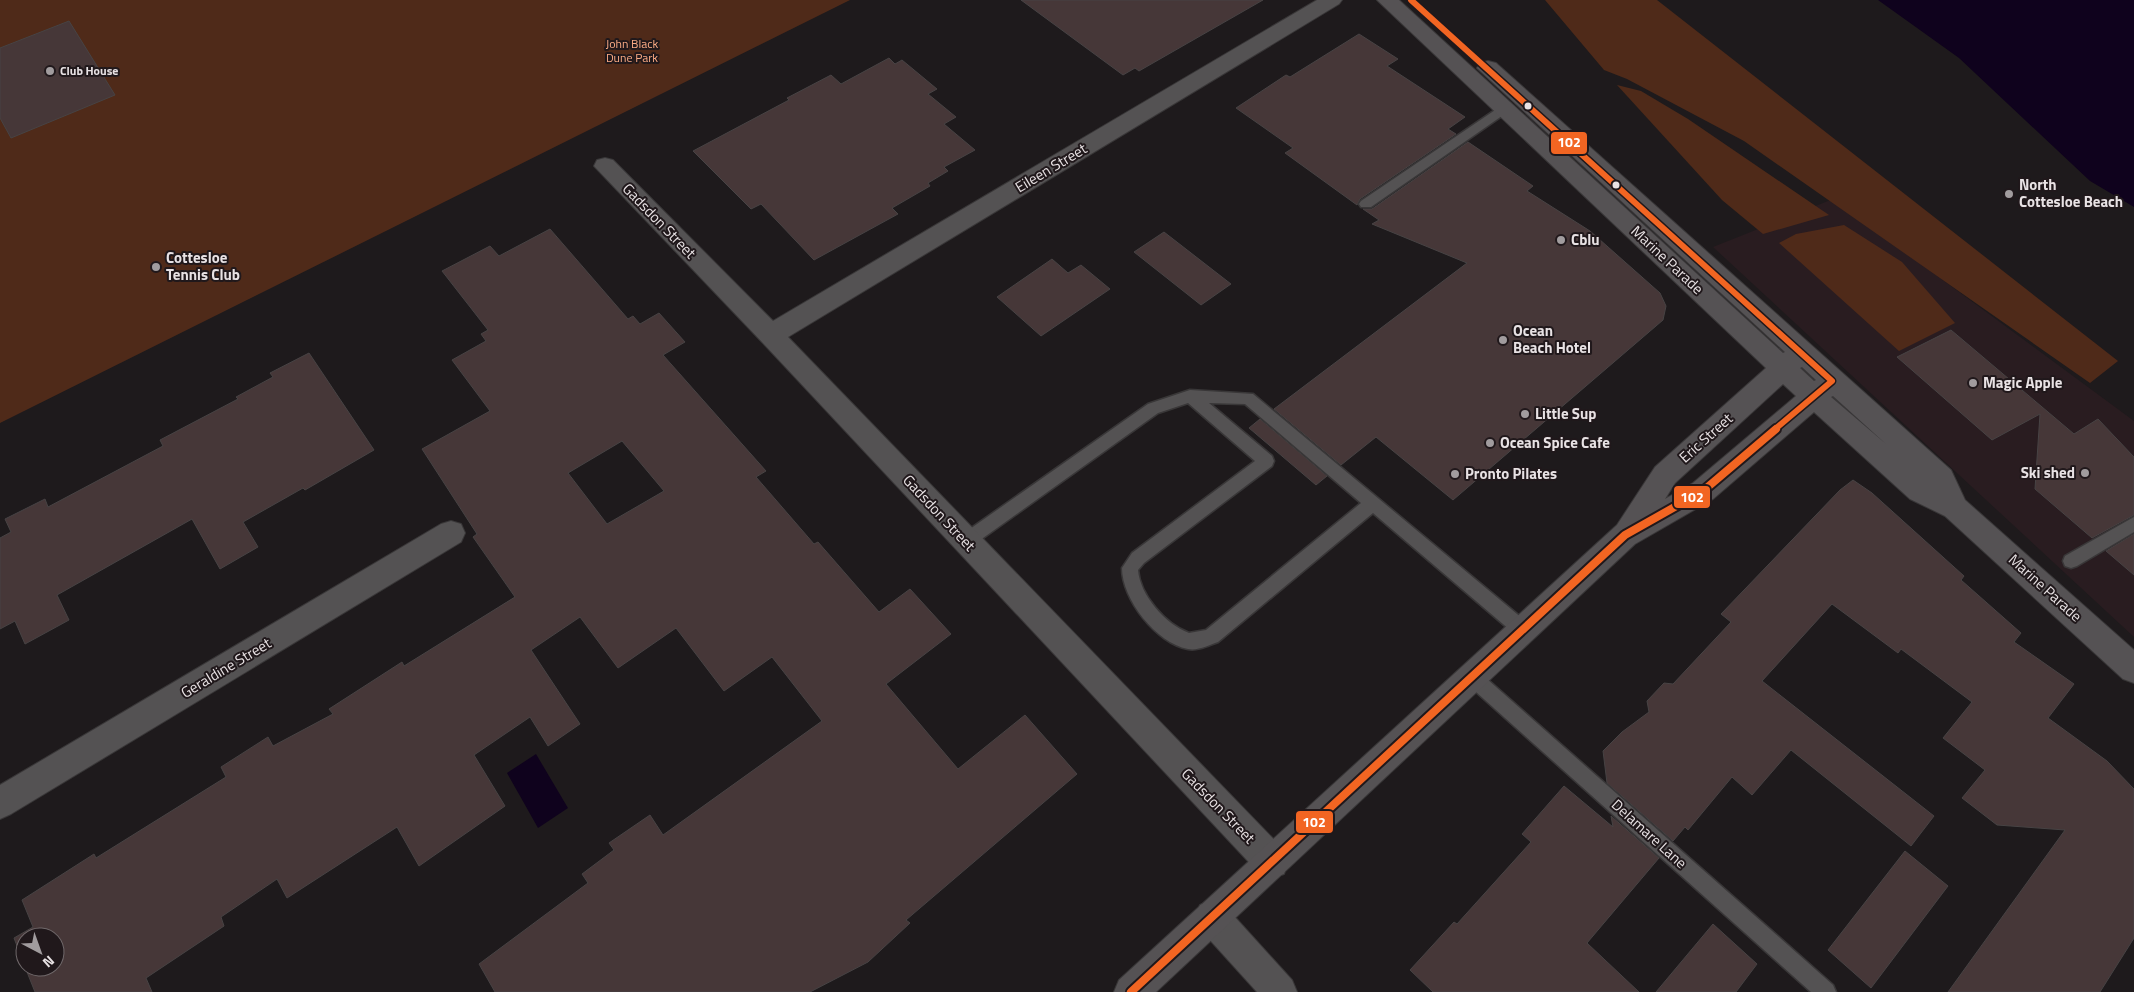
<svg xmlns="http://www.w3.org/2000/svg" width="2134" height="992" font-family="'Titillium Web',sans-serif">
	<rect width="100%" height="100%" fill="#1e1a1c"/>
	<!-- built -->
	<polygon fill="#291c20" points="1833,199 2134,421 2134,637 1713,247"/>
	<!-- green -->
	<g fill="#4f2a19">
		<polygon points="0,0 850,0 0,423"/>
		<polygon points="1545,0 1657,0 2118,361 2090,383 1744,141 1627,79 1604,70"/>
		<polygon points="1617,85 1641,91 1688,119 1829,215 1763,234 1722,200"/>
		<polygon points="1844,225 1902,262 1955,323 1899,351 1779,243 1796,234"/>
	</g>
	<!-- water -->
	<g fill="#0f021d">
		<polygon points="1878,0 2134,0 2134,207 2090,181 1959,58"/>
		<polygon points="536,754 568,808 538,828 507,773"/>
	</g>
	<!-- building -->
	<g fill="#463738" stroke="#474344" fill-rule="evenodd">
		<polygon points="1021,0 1263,0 1139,71 1135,68 1123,75"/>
		<polygon points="69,21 115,95 11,138 0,118 0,48"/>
		<polygon points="1359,34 1398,59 1387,66 1465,117 1448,129 1456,134 1360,199 1357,205 1285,153 1293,148 1236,108 1286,75 1290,77"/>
		<polygon points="889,58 895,64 902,60 937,89 928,94 956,117 944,124 975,150 944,167 948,171 928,183 930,186 892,208 898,214 814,260 761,204 751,209 693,151 789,100 787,98 831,75 841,84"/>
		<polygon points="1468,142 1533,186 1527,191 1590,231 1660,293 1666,306 1663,320 1453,500 1376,437 1341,465 1274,409 1467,263 1372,224 1379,220 1363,209 1372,209"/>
		<path d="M 550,229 L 628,319 L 633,316 L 640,324 L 659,313 L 685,342 L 663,355 L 766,471 L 756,477 L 814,544 L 818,542 L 879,612 L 910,589 L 951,634 L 886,684 L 958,769 L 1025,715 L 1077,774 L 906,920 L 910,923 L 868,962 L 810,992 L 495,992 L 479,964 L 588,883 L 582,874 L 614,850 L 609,843 L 650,815 L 663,835 L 822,721 L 772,657 L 724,691 L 676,628 L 618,668 L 580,617 L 531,650 L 580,724 L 548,746 L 530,717 L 474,755 L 505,806 L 419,866 L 397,827 L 287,898 L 277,879 L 221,917 L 224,926 L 146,978 L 152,992 L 35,992 L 25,967 L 55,967 L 55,937 L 25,937 L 25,967 L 14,938 L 33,927 L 22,900 L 94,854 L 96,858 L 226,777 L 221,767 L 268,737 L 273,746 L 333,714 L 329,709 L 402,662 L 404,666 L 515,597 L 473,537 L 477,534 L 422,449 L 490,411 L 452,360 L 486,341 L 481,334 L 488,330 L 442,271 L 490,246 L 499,256 ZM 622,441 L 664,491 L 607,524 L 568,473 Z"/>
		<polygon points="1164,232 1231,284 1201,305 1134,252"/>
		<polygon points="1052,259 1068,273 1081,265 1110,289 1041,336 997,297"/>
		<polygon points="1951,330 2074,434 2098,419 2134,457 2134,515 2092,538 2035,489 2040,414 1992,440 1897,357"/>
		<polygon points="309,353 374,450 305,490 303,488 243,522 258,547 220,569 192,519 57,595 69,620 25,644 15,621 0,629 0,538 11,532 5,519 45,499 48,507 163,446 160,440 238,399 236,397 273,377 270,373"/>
		<polygon points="1260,419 1327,476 1316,485 1249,428"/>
		<polygon points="1853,480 1872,493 1964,576 1961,580 2021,633 2014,642 2074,684 2048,718 2107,761 2134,789 2134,938 2100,992 1948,992 2065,830 1997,825 1962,798 1985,770 1943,738 1972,702 1901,649 1898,653 1832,604 1762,681 1934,816 1911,846 1791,750 1752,795 1732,777 1688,830 1685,827 1673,841 1607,783 1603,751 1622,732 1649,712 1647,701 1664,683 1673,684 1731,622 1721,614 1840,490"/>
		<polygon points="2134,534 2134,575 2106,551"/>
		<polygon points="1564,786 1613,827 1611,816 1659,858 1587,943 1639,992 1433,992 1410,970 1454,922 1457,924 1531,842 1522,834"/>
		<polygon points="1905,851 1948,886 1871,988 1828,950"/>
		<polygon points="1713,924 1757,964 1736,992 1656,992"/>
	</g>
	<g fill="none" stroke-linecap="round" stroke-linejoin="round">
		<defs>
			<g id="lane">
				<polygon points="1504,104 1510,108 1509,111 1371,207 1361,207 1359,204 1361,201"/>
				<path d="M 1190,390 L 1253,394 L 1529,624 L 1532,630 L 1529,636 L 1523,638 L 1517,636 L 1373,513 L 1218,642 C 1209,645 1198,651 1188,649 C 1156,643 1122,599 1122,568 L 1132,553 L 1255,461 L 1188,403 L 1158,413 L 976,543 L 974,549 L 968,551 L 962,549 L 958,541 L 960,536 L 1148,404 ZM 1209,403 L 1245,404 L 1361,503 L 1206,630 L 1189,633 C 1165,624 1140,595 1138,570 L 1144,563 L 1272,466 L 1274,461 L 1272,456 Z"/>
				<polygon points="2134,517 2134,532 2077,566 2071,568 2065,566 2063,561 2065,556"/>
				<polygon points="1472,669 1478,671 1833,985 1836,992 1811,992 1466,683 1463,677 1466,671"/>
			</g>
			<g id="street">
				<polygon points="1317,0 1342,0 1339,4 788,337 1284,850 1288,862 1284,874 1272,878 1260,874 762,342 594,166 597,160 605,158 613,160 773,321"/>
				<polygon points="451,521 461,524 465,533 461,542 11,814 0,819 0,785 441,524"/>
				<polygon points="1212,900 1224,905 1292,980 1297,992 1257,992 1200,929 1195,917 1200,905"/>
			</g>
			<path id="secondary" d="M 1377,0 L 1399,0 L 1783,353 L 1785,352 L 1477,68 L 1480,63 L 1488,61 L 1496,63 L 1951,470 L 1965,500 L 2134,650 L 2134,683 L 2123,679 L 1945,516 L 1910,499 L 1814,412 L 1713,499 L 1635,544 L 1156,992 L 1114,992 L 1119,980 L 1617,525 L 1655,467 L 1766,368 ZM 1802,367 L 1816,380 L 1814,381 L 1800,368 ZM 1783,384 L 1796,396 L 1693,483 L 1665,499 L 1675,483 ZM 1833,396 L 1886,444 L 1831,397 Z"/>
		</defs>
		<!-- lane casing -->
		<use href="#lane" stroke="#393738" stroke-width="3"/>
		<!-- street casing -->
		<use href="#street" stroke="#393738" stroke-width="2"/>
		<!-- secondary casing -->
		<use href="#secondary" stroke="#393738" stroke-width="2"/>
		<!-- lane -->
		<use href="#lane" fill="#545253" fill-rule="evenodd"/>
		<!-- street -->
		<use href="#street" fill="#545253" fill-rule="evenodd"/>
		<!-- secondary -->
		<use href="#secondary" fill="#555254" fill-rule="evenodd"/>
		<defs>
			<polyline id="bus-1-far1" points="1411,0 1832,381 1774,430"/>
			<polyline id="bus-1" points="1131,992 1625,535 1703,491 1776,429"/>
		</defs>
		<!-- bus-1-far1 casing -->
		<use href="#bus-1-far1" stroke="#20181b" stroke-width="9"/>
		<!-- bus-1 casing -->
		<use href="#bus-1" stroke="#20181b" stroke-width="12"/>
		<!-- bus-1-far1 -->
		<use href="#bus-1-far1" stroke="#f26522" stroke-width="6"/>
		<!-- bus-1 -->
		<use href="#bus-1" stroke="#f26522" stroke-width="8"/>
	</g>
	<!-- markers -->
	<g fill="#a19c9e" stroke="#20181b" stroke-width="2">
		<circle cx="50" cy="71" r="5"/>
		<circle cx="2009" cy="194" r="5"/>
		<circle cx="1561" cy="240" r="5"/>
		<circle cx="156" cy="267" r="5"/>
		<circle cx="1503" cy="340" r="5"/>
		<circle cx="1973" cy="383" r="5"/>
		<circle cx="1525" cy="414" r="5"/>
		<circle cx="1490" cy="443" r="5"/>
		<circle cx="2085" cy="473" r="5"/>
		<circle cx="1455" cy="474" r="5"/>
	</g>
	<g fill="#e8e2e4" stroke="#20181b" stroke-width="2">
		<circle cx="1528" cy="106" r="4.5"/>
		<circle cx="1616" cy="185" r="4.5"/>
	</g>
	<g text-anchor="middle" stroke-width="4" stroke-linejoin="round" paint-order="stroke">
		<!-- far-park labels -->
		<g font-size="12" fill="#fbab85" stroke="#20181b">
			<text x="632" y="48">John Black<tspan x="632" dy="14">Dune Park</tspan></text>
		</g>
		<!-- far-poi labels -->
		<g font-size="12" font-weight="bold" fill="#e8e2e4" stroke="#20181b" text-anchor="start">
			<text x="60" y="75">Club House</text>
		</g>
		<!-- street labels -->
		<g font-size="15" fill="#e8e2e4" stroke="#20181b">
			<text transform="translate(1051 168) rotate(-31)" y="5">Eileen Street</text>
			<text transform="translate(659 221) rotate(46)" y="5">Gadsdon Street</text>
			<text transform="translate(1667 260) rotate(43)" y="5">Marine Parade</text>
			<text transform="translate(1706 438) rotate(-42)" y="5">Eric Street</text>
			<text transform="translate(939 513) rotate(47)" y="5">Gadsdon Street</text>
			<text transform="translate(2045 588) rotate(42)" y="5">Marine Parade</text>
			<text transform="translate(226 668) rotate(-31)" y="5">Geraldine Street</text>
			<text transform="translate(1218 806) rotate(46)" y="5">Gadsdon Street</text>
			<text transform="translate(1649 834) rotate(42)" y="5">Delamare Lane</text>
		</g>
		<!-- poi labels -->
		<g font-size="15" font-weight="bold" fill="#e8e2e4" stroke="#20181b" text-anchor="start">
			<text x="2019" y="190">North<tspan x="2019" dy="17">Cottesloe Beach</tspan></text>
			<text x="1571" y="245">Cblu</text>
			<text x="166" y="263">Cottesloe<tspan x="166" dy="17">Tennis Club</tspan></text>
			<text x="1513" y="336">Ocean<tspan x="1513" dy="17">Beach Hotel</tspan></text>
			<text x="1983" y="388">Magic Apple</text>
			<text x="1535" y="419">Little Sup</text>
			<text x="1500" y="448">Ocean Spice Cafe</text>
			<text x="2075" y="478" text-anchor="end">Ski shed</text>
			<text x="1465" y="479">Pronto Pilates</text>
		</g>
	</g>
	<g stroke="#20181b" stroke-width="2">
		<rect x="1550" y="131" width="38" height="24" rx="5" fill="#f26522"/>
		<rect x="1673" y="485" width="38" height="24" rx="5" fill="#f26522"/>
		<rect x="1295" y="810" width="39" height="24" rx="5" fill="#f26522"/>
	</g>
	<g font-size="14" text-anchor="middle" font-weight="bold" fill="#fff">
		<text x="1569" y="147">102</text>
		<text x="1692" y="502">102</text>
		<text x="1314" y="827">102</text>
	</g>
	<!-- north arrow -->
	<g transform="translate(40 952) rotate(139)"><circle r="24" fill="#20181b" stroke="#70696b"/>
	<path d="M0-4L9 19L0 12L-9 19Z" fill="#a19c9e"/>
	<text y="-8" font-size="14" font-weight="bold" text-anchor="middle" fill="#e8e2e4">N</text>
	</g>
</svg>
